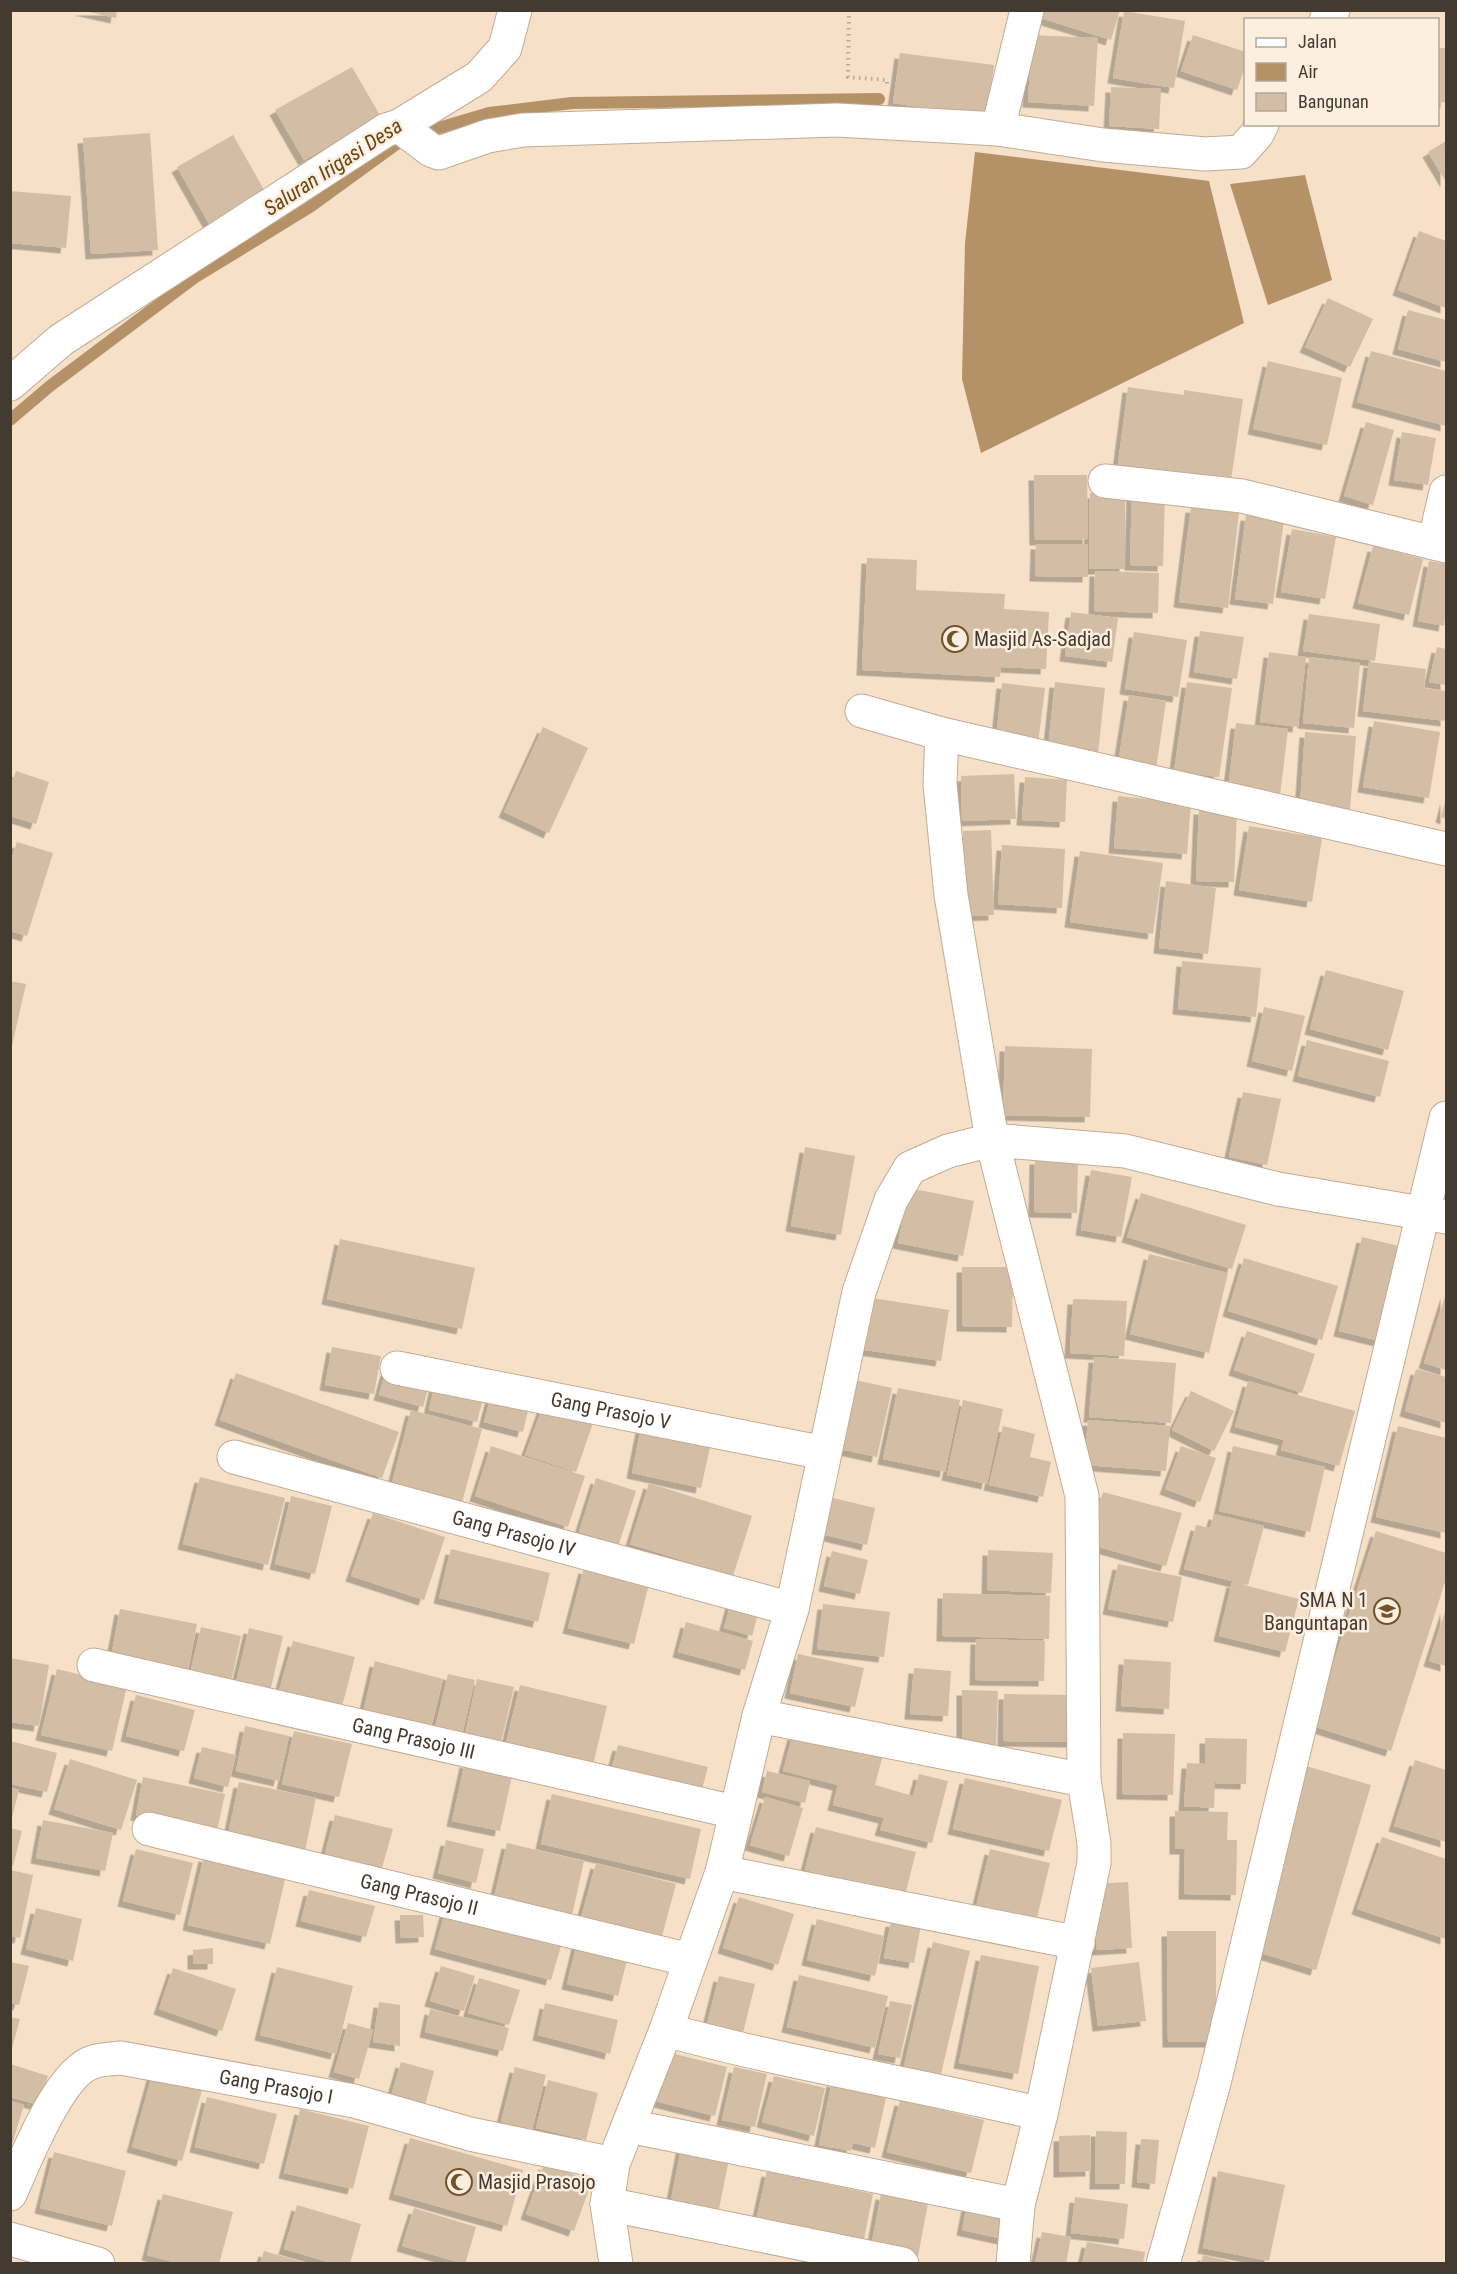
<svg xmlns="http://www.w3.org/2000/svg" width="1457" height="2274" font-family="'Roboto Condensed',sans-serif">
	<defs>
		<filter id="shadow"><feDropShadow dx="-5.5" dy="5.5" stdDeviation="0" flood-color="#0004"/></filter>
	</defs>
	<rect width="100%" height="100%" fill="#f6e0c7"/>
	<!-- water -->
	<g fill="#b59167">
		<polygon points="975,152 1209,181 1244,323 981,453 962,379 965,243"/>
		<polygon points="1305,175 1332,280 1268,305 1230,184"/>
	</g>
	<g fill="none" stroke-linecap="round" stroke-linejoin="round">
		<!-- stream -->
		<polyline stroke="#b59167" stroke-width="12" points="10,420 50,386 194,278 310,207 405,138 489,113 572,103 879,99"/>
	</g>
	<!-- building -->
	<g fill="#d3bda5" filter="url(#shadow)">
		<polygon points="80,10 117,10 116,18"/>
		<polygon points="1036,10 1120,10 1111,40 1034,16"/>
		<polygon points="1124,11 1185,21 1174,88 1113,78"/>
		<polygon points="1032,35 1098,38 1094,106 1028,102"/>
		<polygon points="1193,35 1246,52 1246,65 1237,90 1181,71"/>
		<polygon points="1438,48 1446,48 1446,102 1438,103"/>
		<polygon points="900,53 994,65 987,117 893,103"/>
		<polygon points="352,67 381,117 304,160 275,110"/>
		<polygon points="1111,87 1161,89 1159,129 1109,126"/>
		<polygon points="150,133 158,250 91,254 83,138"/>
		<polygon points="233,135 267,195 211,227 177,167"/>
		<polygon points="1446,141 1446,182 1428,152"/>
		<polygon points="10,191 71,196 66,248 10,243"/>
		<polygon points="1419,231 1446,241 1446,308 1398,290"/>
		<polygon points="1328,298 1373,319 1350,367 1305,347"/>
		<polygon points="1408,310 1446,320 1446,362 1398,349"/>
		<polygon points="1371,351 1446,371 1446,426 1357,402"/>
		<polygon points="1268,361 1342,378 1327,445 1253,429"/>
		<polygon points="1128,387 1184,395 1184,390 1243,399 1231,480 1118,464"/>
		<polygon points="1366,422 1394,430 1373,505 1344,496"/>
		<polygon points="1402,432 1436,438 1428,485 1394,480"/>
		<polygon points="1034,475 1087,475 1088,539 1035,540"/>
		<polygon points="1132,491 1165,492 1163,566 1130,565"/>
		<polygon points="1090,493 1125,493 1125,569 1089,569"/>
		<polygon points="1191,507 1239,512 1228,608 1179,602"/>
		<polygon points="1246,515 1284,520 1273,604 1235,599"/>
		<polygon points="1292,529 1336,537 1325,599 1281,592"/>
		<polygon points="1036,544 1088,544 1088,577 1035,576"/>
		<polygon points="1373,546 1423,559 1409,615 1358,603"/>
		<polygon points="867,558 917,560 916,590 1005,594 1004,609 1049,612 1046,669 1001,667 1000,677 862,670"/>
		<polygon points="1429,561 1446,564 1446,610 1444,626 1418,621"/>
		<polygon points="1095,571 1159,573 1158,613 1094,611"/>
		<polygon points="1071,612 1118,618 1112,662 1065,656"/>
		<polygon points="1309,614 1380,624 1375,661 1303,651"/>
		<polygon points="1200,631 1244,637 1237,679 1194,672"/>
		<polygon points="1134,632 1187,640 1178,697 1125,689"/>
		<polygon points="1437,647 1446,649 1446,685 1429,682"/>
		<polygon points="1269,652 1306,657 1298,727 1260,722"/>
		<polygon points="1309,657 1360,663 1354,728 1303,723"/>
		<polygon points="1369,662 1426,669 1424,688 1446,691 1446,721 1363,711"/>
		<polygon points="1055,682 1105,688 1098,754 1048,748"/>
		<polygon points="1187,682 1232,688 1219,777 1174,771"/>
		<polygon points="1002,683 1045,688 1038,744 996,739"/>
		<polygon points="1129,695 1166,701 1155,776 1117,770"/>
		<polygon points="1374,721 1440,732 1429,798 1363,787"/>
		<polygon points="1236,723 1288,729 1280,796 1228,789"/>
		<polygon points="543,727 588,748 549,833 504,812"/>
		<polygon points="1305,732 1356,736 1350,809 1300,805"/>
		<polygon points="16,771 49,782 36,824 10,816 10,788"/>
		<polygon points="1014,774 1016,819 962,821 961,776"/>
		<polygon points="1025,777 1067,780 1065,822 1022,820"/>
		<polygon points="1118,796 1191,803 1187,854 1114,848"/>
		<polygon points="1446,798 1446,819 1441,817"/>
		<polygon points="1199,809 1237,811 1234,882 1196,881"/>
		<polygon points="1249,826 1322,838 1312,902 1239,890"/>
		<polygon points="991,830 994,915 966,916 963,831"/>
		<polygon points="17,842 53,853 27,936 10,931 10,863"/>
		<polygon points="1002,845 1065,849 1062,908 998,904"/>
		<polygon points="1080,851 1163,863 1153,934 1070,922"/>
		<polygon points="1166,881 1216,888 1208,954 1159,948"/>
		<polygon points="1182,961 1261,968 1256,1017 1178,1009"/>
		<polygon points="1326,970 1404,991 1388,1050 1310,1029"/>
		<polygon points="10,981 26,984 11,1050 10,1050"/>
		<polygon points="1264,1007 1305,1016 1292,1071 1252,1061"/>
		<polygon points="1307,1040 1389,1061 1380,1097 1298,1076"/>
		<polygon points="1005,1046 1092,1049 1090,1117 1003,1115"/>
		<polygon points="1243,1092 1281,1099 1267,1165 1229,1157"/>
		<polygon points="805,1147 855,1156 841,1235 791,1226"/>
		<polygon points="1035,1159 1078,1159 1077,1213 1034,1212"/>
		<polygon points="1091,1170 1132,1177 1121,1237 1081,1230"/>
		<polygon points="909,1188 974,1201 963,1256 898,1243"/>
		<polygon points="1141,1193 1246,1225 1232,1269 1127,1237"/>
		<polygon points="1362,1237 1411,1249 1388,1343 1339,1331"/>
		<polygon points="340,1239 475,1268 462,1329 327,1299"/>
		<polygon points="1149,1254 1228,1273 1209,1353 1130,1334"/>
		<polygon points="1244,1258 1338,1286 1322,1340 1228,1311"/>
		<polygon points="962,1267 1013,1267 1012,1327 962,1326"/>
		<polygon points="1446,1293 1446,1370 1424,1363"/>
		<polygon points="866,1297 949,1310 941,1361 858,1349"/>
		<polygon points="1073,1299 1127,1301 1124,1356 1070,1353"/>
		<polygon points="1247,1331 1315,1354 1302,1393 1234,1370"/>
		<polygon points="332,1347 381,1356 374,1394 325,1385"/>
		<polygon points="1094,1357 1176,1363 1171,1423 1089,1417"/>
		<polygon points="1416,1369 1446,1377 1446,1423 1405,1411"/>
		<polygon points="386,1370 430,1382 423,1407 379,1395"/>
		<polygon points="236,1373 399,1432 382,1478 220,1420"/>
		<polygon points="436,1379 485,1391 477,1422 429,1410"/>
		<polygon points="850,1379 892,1388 877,1457 835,1448"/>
		<polygon points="1248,1381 1355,1411 1339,1466 1281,1450 1284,1440 1235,1427"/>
		<polygon points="898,1388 960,1400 945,1472 883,1459"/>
		<polygon points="1191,1391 1234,1411 1214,1451 1172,1430"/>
		<polygon points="492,1392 530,1402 523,1432 484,1422"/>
		<polygon points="963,1400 1003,1409 987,1484 947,1475"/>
		<polygon points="543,1406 593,1423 576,1472 525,1455"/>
		<polygon points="411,1410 482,1429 461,1506 391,1487"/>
		<polygon points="1088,1420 1170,1426 1166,1471 1084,1465"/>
		<polygon points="1003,1426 1035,1434 1030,1457 1051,1462 1043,1497 989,1485"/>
		<polygon points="1398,1426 1446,1438 1446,1533 1376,1517"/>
		<polygon points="641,1427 711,1443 701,1488 632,1473"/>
		<polygon points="491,1446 585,1476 568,1527 475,1496"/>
		<polygon points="1181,1446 1216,1458 1200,1502 1165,1489"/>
		<polygon points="1233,1446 1325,1467 1310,1532 1219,1511"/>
		<polygon points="200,1477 285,1498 268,1565 183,1544"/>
		<polygon points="596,1478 636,1491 619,1544 579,1532"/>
		<polygon points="649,1483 752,1516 733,1576 630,1544"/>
		<polygon points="1103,1492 1182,1513 1166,1566 1088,1544"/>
		<polygon points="291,1496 332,1506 315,1574 275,1564"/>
		<polygon points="825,1496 875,1508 867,1545 817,1533"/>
		<polygon points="373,1513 445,1537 424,1600 351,1576"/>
		<polygon points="1214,1514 1264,1526 1248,1585 1184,1569 1196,1525 1210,1528"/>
		<polygon points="1376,1531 1446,1553 1446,1579 1391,1751 1313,1726"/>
		<polygon points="451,1549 550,1573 538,1622 439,1598"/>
		<polygon points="988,1550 1053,1553 1051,1593 987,1590"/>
		<polygon points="832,1551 868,1560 860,1594 824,1586"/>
		<polygon points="1118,1564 1182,1577 1173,1622 1108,1609"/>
		<polygon points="584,1568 649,1584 634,1644 568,1628"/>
		<polygon points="1232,1582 1299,1599 1285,1652 1219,1636"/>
		<polygon points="943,1593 1050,1596 1049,1639 942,1636"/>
		<polygon points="732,1599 760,1607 752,1636 724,1628"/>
		<polygon points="823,1604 890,1612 884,1657 817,1649"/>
		<polygon points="1446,1608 1446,1666 1429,1661"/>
		<polygon points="120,1609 197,1624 188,1671 111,1657"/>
		<polygon points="686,1622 753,1641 745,1670 678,1652"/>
		<polygon points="201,1627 241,1636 229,1691 188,1682"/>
		<polygon points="249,1628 283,1636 269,1696 235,1687"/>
		<polygon points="976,1639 1045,1641 1044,1681 975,1680"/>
		<polygon points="293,1641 355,1657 340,1714 277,1698"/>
		<polygon points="798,1654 864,1668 855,1707 790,1693"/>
		<polygon points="10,1658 49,1665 39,1726 10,1722"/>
		<polygon points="1124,1659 1171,1662 1169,1709 1121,1706"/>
		<polygon points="375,1661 443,1679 430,1730 363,1713"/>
		<polygon points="914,1668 951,1671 948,1716 910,1714"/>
		<polygon points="57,1669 127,1686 112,1751 41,1735"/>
		<polygon points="448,1674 475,1680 461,1739 434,1732"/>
		<polygon points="477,1679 514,1687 500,1747 464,1739"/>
		<polygon points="520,1685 607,1706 593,1765 506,1743"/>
		<polygon points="962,1690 998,1691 996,1748 962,1748"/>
		<polygon points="1004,1694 1076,1695 1075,1742 1003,1741"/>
		<polygon points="136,1695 195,1710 184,1751 126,1736"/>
		<polygon points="245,1726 289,1736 279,1781 236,1771"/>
		<polygon points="294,1731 352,1744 339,1797 282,1784"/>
		<polygon points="1123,1733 1175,1734 1173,1795 1122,1794"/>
		<polygon points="793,1734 882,1758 875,1785 913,1796 919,1774 948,1781 932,1843 880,1830 884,1818 833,1805 838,1785 783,1771"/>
		<polygon points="1205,1738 1247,1739 1246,1784 1215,1783 1214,1808 1184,1806 1187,1763 1205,1764"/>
		<polygon points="10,1741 57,1753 47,1792 10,1784"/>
		<polygon points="618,1745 708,1767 702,1789 612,1767"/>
		<polygon points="202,1747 236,1755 228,1787 194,1778"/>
		<polygon points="70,1759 137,1780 121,1830 54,1809"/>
		<polygon points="1415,1760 1446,1770 1446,1842 1394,1826"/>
		<polygon points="465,1762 513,1771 500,1831 452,1821"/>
		<polygon points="1306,1766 1371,1785 1316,1970 1251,1950"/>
		<polygon points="767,1771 810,1781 805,1803 762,1792"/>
		<polygon points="143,1777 225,1794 217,1831 136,1815"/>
		<polygon points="965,1778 1062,1800 1049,1851 953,1829"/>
		<polygon points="239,1782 316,1798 304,1856 227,1840"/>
		<polygon points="10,1787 19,1790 11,1822 10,1822"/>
		<polygon points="552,1794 701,1829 690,1879 541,1844"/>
		<polygon points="765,1797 803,1808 789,1856 750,1845"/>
		<polygon points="1175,1811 1228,1812 1227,1840 1237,1840 1236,1895 1184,1894 1185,1849 1175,1849"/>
		<polygon points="335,1815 393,1829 382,1868 325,1854"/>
		<polygon points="43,1820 113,1833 105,1871 36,1858"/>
		<polygon points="816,1827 916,1852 905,1895 805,1870"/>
		<polygon points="10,1828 22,1831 13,1866 10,1865"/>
		<polygon points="1382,1837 1446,1859 1446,1939 1357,1909"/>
		<polygon points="446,1840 484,1849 476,1883 438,1873"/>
		<polygon points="507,1843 584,1861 571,1920 493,1902"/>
		<polygon points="136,1849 193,1863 180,1915 123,1901"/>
		<polygon points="990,1849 1050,1863 1036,1922 976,1908"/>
		<polygon points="204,1856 286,1875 270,1944 188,1925"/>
		<polygon points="596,1863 676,1884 659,1947 579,1925"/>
		<polygon points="10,1870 33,1875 20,1938 10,1936"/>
		<polygon points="1128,1882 1132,1948 1097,1950 1094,1884"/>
		<polygon points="309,1890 375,1906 366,1937 301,1921"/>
		<polygon points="739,1897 794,1914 778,1965 723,1948"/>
		<polygon points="36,1908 82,1919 73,1961 26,1949"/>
		<polygon points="446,1908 563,1939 551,1980 435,1949"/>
		<polygon points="400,1915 423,1915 424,1937 401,1938"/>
		<polygon points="817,1919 884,1936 875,1976 807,1960"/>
		<polygon points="891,1921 921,1925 914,1963 884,1958"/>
		<polygon points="1167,1931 1216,1931 1216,2042 1168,2042"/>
		<polygon points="578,1939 629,1952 618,1996 567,1984"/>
		<polygon points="933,1942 970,1951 941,2074 904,2066"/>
		<polygon points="213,1948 213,1964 193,1964 193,1950"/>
		<polygon points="981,1955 1039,1966 1018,2074 959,2063"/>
		<polygon points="10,1962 29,1966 19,2005 10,2003"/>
		<polygon points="1139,1962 1146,2021 1098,2026 1091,1968"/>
		<polygon points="441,1966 475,1976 464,2011 430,2001"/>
		<polygon points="277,1967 353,1986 336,2054 260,2035"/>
		<polygon points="173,1968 236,1989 222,2031 159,2009"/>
		<polygon points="799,1975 888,1996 875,2048 787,2027"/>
		<polygon points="719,1976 755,1984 743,2033 707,2024"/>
		<polygon points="479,1978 520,1990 509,2025 468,2013"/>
		<polygon points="890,2001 912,2005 900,2058 878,2054"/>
		<polygon points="379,2002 400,2005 400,2046 373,2042"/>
		<polygon points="545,2003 618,2020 610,2054 538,2035"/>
		<polygon points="430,2009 509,2028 503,2051 425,2032"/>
		<polygon points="10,2017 20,2019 11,2052 10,2051"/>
		<polygon points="348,2023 373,2030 359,2079 334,2072"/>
		<polygon points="663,2051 727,2067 715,2116 651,2100"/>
		<polygon points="401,2062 434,2071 424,2109 390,2100"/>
		<polygon points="10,2064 48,2076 39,2105 10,2097"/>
		<polygon points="515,2067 546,2075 532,2129 501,2122"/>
		<polygon points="734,2067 767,2074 755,2127 722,2120"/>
		<polygon points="154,2068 204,2083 182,2161 132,2147"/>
		<polygon points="774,2076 825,2088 814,2136 762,2122"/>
		<polygon points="548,2080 598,2093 586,2140 536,2128"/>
		<polygon points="832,2081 887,2093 875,2148 853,2143 851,2151 819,2145"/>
		<polygon points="207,2097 277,2114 264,2164 195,2147"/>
		<polygon points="900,2100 984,2120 971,2173 887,2152"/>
		<polygon points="10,2101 24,2105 11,2148 10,2147"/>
		<polygon points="300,2109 369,2126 353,2189 284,2173"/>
		<polygon points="1096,2131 1127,2132 1125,2184 1095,2184"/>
		<polygon points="1090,2135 1091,2171 1059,2172 1059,2136"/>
		<polygon points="410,2138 523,2170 507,2226 394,2194"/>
		<polygon points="1141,2139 1159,2140 1155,2184 1137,2182"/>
		<polygon points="682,2144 730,2154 718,2214 670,2205"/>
		<polygon points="54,2152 126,2171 112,2226 40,2208"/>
		<polygon points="544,2164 592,2181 574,2231 526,2214"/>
		<polygon points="767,2171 873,2194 863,2244 756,2221"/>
		<polygon points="1218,2171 1285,2185 1269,2261 1203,2248"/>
		<polygon points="163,2194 233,2212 219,2264 180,2264 147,2255"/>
		<polygon points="881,2194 928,2203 918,2256 871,2247"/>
		<polygon points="1075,2197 1128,2204 1124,2239 1071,2233"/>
		<polygon points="968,2200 1009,2208 1003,2239 962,2230"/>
		<polygon points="297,2205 361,2224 350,2264 335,2264 284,2249"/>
		<polygon points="414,2208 476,2227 465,2264 402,2246"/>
		<polygon points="1042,2232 1071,2237 1066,2264 1035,2264"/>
		<polygon points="1087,2242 1145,2252 1143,2264 1082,2264"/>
		<polygon points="264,2251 306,2263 306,2264 260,2264"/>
		<polygon points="1203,2255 1237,2263 1237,2264 1201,2264"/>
	</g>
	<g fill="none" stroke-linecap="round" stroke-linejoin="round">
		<defs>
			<g id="street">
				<polyline points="1326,20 1333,10"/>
				<polyline points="399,126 479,77 505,48 515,10"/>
				<polyline points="998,129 1027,10"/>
				<polyline points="10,384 61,340 386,130 399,126 431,150 439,153 488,136 523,130 837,120 998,129 1103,145 1205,154 1241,152 1257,134 1262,124"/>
				<polyline points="1105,481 1242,496 1446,546"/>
				<polyline points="1434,543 1446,492"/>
				<polyline points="862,711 942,734 1446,849"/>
				<polyline points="942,734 940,784 951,895 992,1140 1082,1496 1084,1780"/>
				<path id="s1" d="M 397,1368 L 824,1453"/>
				<path id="s2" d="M 234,1457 L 792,1609"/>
				<path id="s3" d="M 94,1665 L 735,1812"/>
				<polyline points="759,1716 1084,1780 1094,1843 1094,1863 1041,2114 1018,2205 1013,2264"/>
				<path id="s4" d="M 149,1829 L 690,1960"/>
				<polyline points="722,1872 1078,1943"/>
				<path d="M 666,2030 C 789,2064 917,2084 1041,2114"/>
				<polyline points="629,2126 1018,2205"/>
				<path id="s5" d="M 10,2194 C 25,2161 59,2072 93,2062 C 102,2059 112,2059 121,2058 L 354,2101 L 470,2134 L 613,2164"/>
				<polyline points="607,2204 902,2264"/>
				<polyline points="10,2239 98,2264"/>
				<polyline points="616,2264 607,2204 613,2164 666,2030 722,1872 759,1716 792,1609 859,1292 891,1200 910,1168 948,1151 992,1140 1125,1151 1278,1189 1446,1217"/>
				<polyline points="1163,2264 1214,2083 1446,1118"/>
			</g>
		</defs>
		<!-- street casing -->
		<use href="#street" stroke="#c1ac95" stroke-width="35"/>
		<!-- path -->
		<polyline stroke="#baa995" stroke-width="4" stroke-dasharray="1.5 4.5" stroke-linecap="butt" points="849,10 848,77 887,80 887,86"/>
		<!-- street -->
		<use href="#street" stroke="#fff" stroke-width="33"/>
	</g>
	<!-- icons -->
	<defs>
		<symbol id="mosque-ring" viewBox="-11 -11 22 22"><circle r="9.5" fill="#fcefe0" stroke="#735229" stroke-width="1.5"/><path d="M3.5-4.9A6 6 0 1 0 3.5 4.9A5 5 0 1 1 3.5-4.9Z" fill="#735229"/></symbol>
		<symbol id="school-ring" viewBox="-11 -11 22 22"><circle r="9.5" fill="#fcefe0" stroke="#735229" stroke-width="1.5"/><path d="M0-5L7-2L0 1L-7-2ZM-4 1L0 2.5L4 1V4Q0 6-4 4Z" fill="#735229"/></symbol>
	</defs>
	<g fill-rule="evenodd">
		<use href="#mosque-ring" x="940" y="624" width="30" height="30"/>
		<use href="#school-ring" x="1372" y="1596" width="30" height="30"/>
		<use href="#mosque-ring" x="444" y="2167" width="30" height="30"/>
	</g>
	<g text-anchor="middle" stroke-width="5" stroke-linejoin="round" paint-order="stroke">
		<!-- poi labels -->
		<g font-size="20" fill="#433a30" stroke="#fcefe0" text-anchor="start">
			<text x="974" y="646">Masjid As-Sadjad</text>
			<text x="1368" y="1607" text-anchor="end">SMA N 1<tspan x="1368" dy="23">Banguntapan</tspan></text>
			<text x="478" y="2189">Masjid Prasojo</text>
		</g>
		<!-- street labels -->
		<g font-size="20" fill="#433a30" stroke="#fcefe0">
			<text dy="7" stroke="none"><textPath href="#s1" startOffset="218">Gang Prasojo V</textPath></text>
			<text dy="7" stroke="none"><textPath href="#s2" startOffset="290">Gang Prasojo IV</textPath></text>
			<text dy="7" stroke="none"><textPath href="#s3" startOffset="328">Gang Prasojo III</textPath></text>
			<text dy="7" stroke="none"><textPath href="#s4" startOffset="278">Gang Prasojo II</textPath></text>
			<text dy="7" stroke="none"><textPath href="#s5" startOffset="345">Gang Prasojo I</textPath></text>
		</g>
		<!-- water labels -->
		<g font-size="21" font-style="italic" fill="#6b4614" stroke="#fcefe0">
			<text transform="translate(333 167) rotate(-33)" y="7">Saluran Irigasi Desa</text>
		</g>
	</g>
	<!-- border -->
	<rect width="1457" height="2274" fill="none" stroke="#433a30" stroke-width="24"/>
	<!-- legend -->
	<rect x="1244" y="18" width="195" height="108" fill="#fcefe0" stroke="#b2a79a" stroke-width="1.5"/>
	<rect x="1256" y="38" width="30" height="9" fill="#ffffff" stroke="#b2a79a" stroke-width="1.5"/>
	<text x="1298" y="48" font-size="18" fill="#433a30">Jalan</text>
	<rect x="1256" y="63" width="30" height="18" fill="#b59167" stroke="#b2a79a" stroke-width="1.5"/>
	<text x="1298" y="78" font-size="18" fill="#433a30">Air</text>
	<rect x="1256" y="93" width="30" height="18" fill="#d3bda5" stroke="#b2a79a" stroke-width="1.5"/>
	<text x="1298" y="108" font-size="18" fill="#433a30">Bangunan</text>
</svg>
